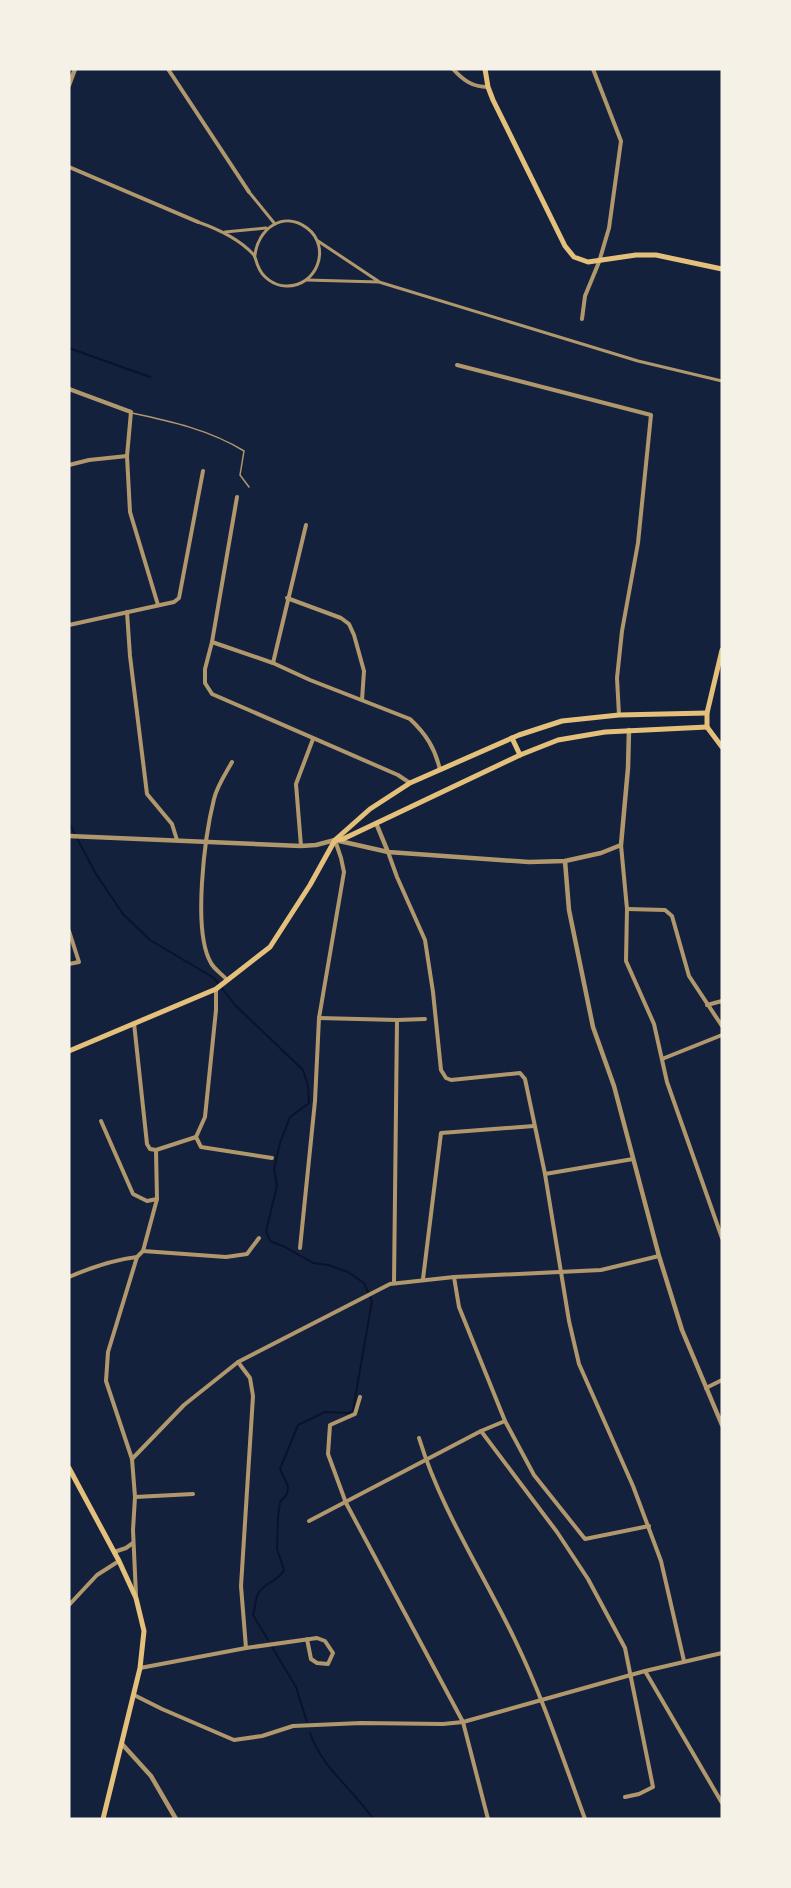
<svg xmlns="http://www.w3.org/2000/svg" width="791" height="1888" font-family="Helvetica,sans-serif">
	<rect width="100%" height="100%" fill="#14213d"/>
	<g fill="none" stroke-linecap="round" stroke-linejoin="round">
		<!-- stream -->
		<g stroke="#0b132b" stroke-width="2">
			<polyline points="69,348 150,377"/>
			<path d="M 69,823 L 96,874 L 123,914 L 150,940 L 214,978 L 235,1005 L 303,1070 L 308,1086 L 309,1103 L 290,1117 L 280,1143 L 274,1169 L 277,1186 L 266,1231 L 270,1241 L 285,1247 L 313,1263 L 328,1265 L 348,1272 L 364,1283 L 372,1301 L 353,1410 L 349,1413 L 325,1412 L 298,1425 L 280,1469 L 288,1486 L 287,1494 L 280,1502 L 278,1517 L 277,1549 L 284,1570 C 279,1581 263,1583 258,1594 C 255,1600 255,1609 253,1615 L 268,1640"/>
			<polyline points="272,1647 296,1687 307,1722"/>
			<path d="M 310,1733 C 322,1768 353,1789 373,1819"/>
		</g>
		<!-- service -->
		<path stroke="#b1986c" stroke-width="1.5" d="M 132,413 C 170,421 210,430 244,451 L 240,475 L 249,487"/>
		<!-- pedestrian -->
		<g stroke="#b1986c" stroke-width="3">
			<polyline points="249,192 275,224"/>
			<path d="M 198,222 C 218,229 238,238 253,254 C 256,257 256,262 258,266 C 262,277 274,286 286,286 C 317,287 332,247 307,228 C 283,210 258,229 255,255"/>
			<polyline points="225,232 266,228"/>
			<polyline points="318,241 378,281"/>
			<polyline points="307,280 379,282 638,361 722,381"/>
		</g>
		<!-- minor -->
		<g stroke="#b1986c" stroke-width="4">
			<polyline points="168,69 249,192"/>
			<path d="M 453,69 C 463,80 472,87 488,87"/>
			<polyline points="69,167 198,222"/>
			<polyline points="582,319 585,296 599,262 609,228 621,141 593,69"/>
			<polyline points="457,365 651,415 638,543 622,631 617,678 619,715"/>
			<polyline points="69,389 131,412 127,456 130,512 158,605"/>
			<polyline points="69,465 89,460 127,456"/>
			<polyline points="237,497 212,642 205,669 205,683 212,694 398,775 410,783"/>
			<polyline points="287,598 341,618 349,624 354,635 364,671 362,700"/>
			<polyline points="127,612 130,656 147,794 172,824 177,840"/>
			<polyline points="69,625 174,602 179,598 203,471"/>
			<path d="M 212,642 L 273,663 L 310,680 L 410,719 C 426,734 435,748 440,770"/>
			<polyline points="273,663 306,525"/>
			<polyline points="621,845 627,909 626,961 654,1024 667,1082 722,1238"/>
			<polyline points="301,846 296,784 313,739"/>
			<polyline points="388,852 397,877 425,940 433,992 441,1070 446,1078 451,1080 520,1073 525,1079 545,1174 569,1321 579,1364 633,1486 661,1561 684,1661"/>
			<polyline points="627,909 665,910 672,916 689,976 722,1026"/>
			<polyline points="69,931 79,962 69,964"/>
			<path d="M 227,980 C 222,974 214,969 211,963 C 192,931 205,835 214,799 C 217,786 226,773 232,762"/>
			<polyline points="216,989 216,1010 205,1117 196,1137 201,1147 272,1158"/>
			<polyline points="707,1005 722,1001"/>
			<polyline points="319,1018 397,1020 425,1019"/>
			<polyline points="134,1023 147,1144 150,1149 156,1150"/>
			<polyline points="662,1059 722,1035"/>
			<polyline points="101,1121 133,1194 147,1201 157,1199"/>
			<polyline points="545,1174 633,1159"/>
			<polyline points="300,1248 315,1101 319,1018 344,872 341,858 335,840"/>
			<polyline points="143,1251 226,1257 247,1254 259,1238"/>
			<path d="M 69,1277 C 92,1267 112,1260 137,1257"/>
			<polyline points="423,1279 441,1133 534,1126"/>
			<polyline points="394,1283 397,1020"/>
			<polyline points="238,1362 250,1378 253,1396 241,1586 246,1648"/>
			<polyline points="706,1388 722,1380"/>
			<polyline points="360,1397 355,1414 330,1425 328,1454 346,1503 463,1722 488,1819"/>
			<polyline points="505,1421 534,1475 585,1539 649,1526"/>
			<polyline points="481,1431 557,1532 588,1579 625,1648 653,1787 639,1794 625,1797"/>
			<path d="M 419,1438 C 441,1510 483,1573 515,1640 C 543,1698 563,1759 585,1819"/>
			<polyline points="132,1459 184,1405 238,1362 390,1284 454,1277 601,1270 659,1256"/>
			<polyline points="135,1497 193,1494"/>
			<polyline points="309,1521 481,1431 505,1421 459,1307 454,1277"/>
			<polyline points="114,1552 126,1548 133,1543"/>
			<polyline points="136,1595 133,1530 135,1497 132,1459 106,1381 108,1352 137,1257 143,1251 157,1199 156,1150 196,1137"/>
			<polyline points="69,1605 97,1575 119,1561"/>
			<polyline points="140,1668 246,1648 317,1638 325,1641 333,1653 328,1664 317,1663 311,1659 307,1639"/>
			<polyline points="645,1671 722,1803"/>
			<polyline points="134,1695 162,1709 234,1740 262,1736 293,1726 361,1723 443,1724 463,1722 645,1671 722,1653"/>
		</g>
		<!-- tertiary -->
		<g stroke="#b1986c" stroke-width="4.5">
			<polyline points="69,85 75,69"/>
			<polyline points="376,823 388,852"/>
			<polyline points="69,836 301,846 316,845 335,840 388,852 529,862 565,861 601,853 621,845 628,768 629,730"/>
			<polyline points="565,861 569,910 593,1027 614,1086 659,1256 682,1330 722,1425"/>
			<polyline points="122,1744 151,1776 176,1819"/>
		</g>
		<!-- secondary -->
		<g stroke="#e5c07b" stroke-width="5">
			<polyline points="485,69 488,87 493,100 565,246 574,257 588,262 636,255 656,255 722,269"/>
			<polyline points="707,727 707,713 722,650"/>
			<polyline points="707,727 722,747"/>
			<polyline points="512,738 520,755"/>
			<polyline points="336,840 343,839 520,755 558,740 605,732 707,727"/>
			<polyline points="69,1051 216,989 270,947 310,885 335,840 370,809 410,783 519,735 562,721 619,715 707,713"/>
			<polyline points="69,1468 119,1561 136,1598 144,1631 140,1668 103,1819"/>
		</g>
	</g>
	<!-- border -->
	<rect width="791" height="1888" fill="none" stroke="#f6f1e7" stroke-width="141"/>
</svg>
